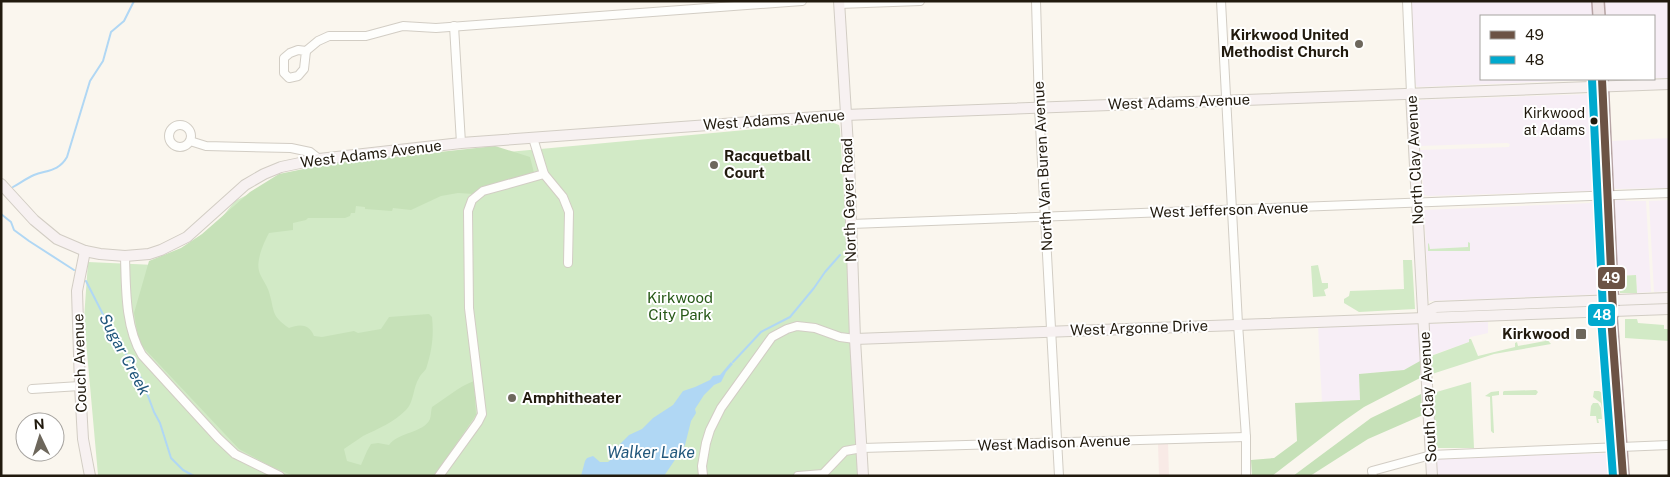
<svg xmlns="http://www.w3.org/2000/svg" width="1670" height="477" font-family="'Public Sans',sans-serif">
	<rect width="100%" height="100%" fill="#faf6ee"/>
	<!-- commercial -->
	<g fill="#f7eef6">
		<polygon points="1411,1 1592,1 1593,16 1481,16 1481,79 1591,79 1588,80 1417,87 1415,83"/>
		<polygon points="1605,1 1669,1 1669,78 1654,78 1654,16 1606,16"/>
		<polygon points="1590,94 1593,96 1597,102 1600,190 1597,191 1428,196 1424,195 1420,150 1509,147 1510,144 1507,143 1420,146 1418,105 1419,102 1421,100"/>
		<polygon points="1669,138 1669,188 1615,189 1614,186 1612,141"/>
		<polygon points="1623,197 1626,201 1646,201 1651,292 1637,293 1636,275 1618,276 1615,203 1617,198"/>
		<polygon points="1593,199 1600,199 1601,201 1606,294 1429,301 1424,210 1590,203"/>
		<polygon points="1669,200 1669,291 1654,292 1649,201"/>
		<polygon points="1429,322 1432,322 1433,324 1488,322 1488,333 1470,337 1470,342 1429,356 1427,325"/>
		<polygon points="1419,323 1420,325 1422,360 1404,370 1359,374 1360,400 1322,402 1318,326"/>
		<polygon points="1612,453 1615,454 1616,457 1616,476 1437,476 1437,460 1443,458"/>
	</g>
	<!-- industrial -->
	<polygon fill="#f8eae6" points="1168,442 1169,476 1159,476 1158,443"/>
	<!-- green -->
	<g fill="#d2eac6">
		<polygon points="831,122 839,125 840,129 860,476 98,475 84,319 88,262 155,265 211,231 235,201 269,184 314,170"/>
		<polygon points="1468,242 1470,243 1470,251 1428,251 1428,243 1429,244 1430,249 1468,247"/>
		<polygon points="1403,260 1412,260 1415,309 1359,312 1344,303 1344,299 1349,296 1350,291 1404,289"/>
		<polygon points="1318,265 1322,283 1328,283 1328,288 1324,290 1326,296 1313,297 1311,266"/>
		<polygon points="1636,275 1637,293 1620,293 1618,276"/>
		<polygon points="1625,319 1637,319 1638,323 1664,325 1664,329 1669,329 1669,341 1625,338"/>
		<polygon points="1544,336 1551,344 1494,354 1432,374 1431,356 1469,342 1469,339 1471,339 1478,356 1515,347 1515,343 1517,342 1518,346 1545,341"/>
		<polygon points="1471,382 1474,448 1436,448 1431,400 1434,399 1433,393"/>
		<polygon points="1536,390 1538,392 1536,395 1503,395 1503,392 1504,391"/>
		<polygon points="1499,391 1499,395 1492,396 1494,433 1493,433 1491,431 1490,397 1485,396 1491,392"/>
		<polygon points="1594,391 1599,391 1609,397 1610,415 1607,415 1606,418 1604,418 1601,403 1593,397"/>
		<polygon points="1593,403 1598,403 1601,408 1602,419 1598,419 1599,423 1597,423 1596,416 1590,416 1591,406"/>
	</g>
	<!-- forest -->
	<g fill="#c6e1b8">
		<path d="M 495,146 L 530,157 L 534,173 L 474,194 L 458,193 L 441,196 L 411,210 L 393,208 L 392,211 L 365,209 L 365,207 L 356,206 L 355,213 L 351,213 L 350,216 L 345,218 L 308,218 L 306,220 L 293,223 L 293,230 L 269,233 C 264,242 256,260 259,271 C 261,278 267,285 269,292 C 275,311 270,315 289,328 C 300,324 309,324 314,336 L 322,337 L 354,331 L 358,333 L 381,329 L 389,317 L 429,314 L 432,317 C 434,336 432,351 426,369 C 424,372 420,375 419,378 C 413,387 414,402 406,410 C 394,422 378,429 363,436 C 357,440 350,445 344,449 L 347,461 L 361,465 L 367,451 L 371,444 L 378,443 L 389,445 C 398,432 424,433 430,419 C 431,416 431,410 432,407 C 446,398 458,387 474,381 L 476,415 L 434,476 L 294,476 L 272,467 L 239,449 L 141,345 L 138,337 L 134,313 L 149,261 L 181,248 L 202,234 L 250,192 L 279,174 L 328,164 Z"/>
		<polygon points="1420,361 1420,378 1364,407 1341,423 1272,476 1252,476 1251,460 1274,458 1297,441 1295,403 1360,400 1359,374 1404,370"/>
		<polygon points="1421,394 1423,415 1368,439 1310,476 1293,476 1371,418"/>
	</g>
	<!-- water -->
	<polygon fill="#b0d7f4" points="731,362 733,364 726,372 721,382 714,385 704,395 695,409 696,413 691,421 685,445 664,476 581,476 585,461 587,458 593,456 600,462 608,462 615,456 615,449 629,435 642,429 653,418 673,405 683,391 695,387 710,380 713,376 720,375"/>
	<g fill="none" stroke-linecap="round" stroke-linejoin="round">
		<!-- stream -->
		<g stroke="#b0d7f4" stroke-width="2">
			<path d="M 13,187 C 20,183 27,178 34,175 C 48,170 59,171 67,157 L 90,81 L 103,61 L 111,32 L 124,21 L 134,1"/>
			<polyline points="1,214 11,222 14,230 29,241 74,270"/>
			<polyline points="86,281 115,338 128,357 142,380 154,412 160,423 171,458 183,470 194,476"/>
			<polyline points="733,362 761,332 790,317 814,288 825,272 840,255"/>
		</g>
		<defs>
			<g id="street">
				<polyline points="1036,1 1039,107 1059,476"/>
				<polyline points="1221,1 1238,324 1246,437 1246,476"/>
				<polyline points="1407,1 1411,93"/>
				<polyline points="839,4 920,1"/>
				<polyline points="454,26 461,143"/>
				<polygon points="298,50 306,51 304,69 298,76 289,78 284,73 284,58 290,53"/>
				<polyline points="306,51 318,41 329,36 366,36 403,26 436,28 802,1"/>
				<circle cx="180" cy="136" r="11"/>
				<polyline points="533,138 544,174 563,197 569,212 568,263"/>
				<polyline points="190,141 206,146 291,148 310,152 319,159"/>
				<polyline points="851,224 1669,193"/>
				<path d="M 125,256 C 126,288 125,327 142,355 L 218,438 L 235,454 L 280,476"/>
				<polyline points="32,389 80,386"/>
				<polyline points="439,476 478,422 482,414 469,308 468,211 472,200 483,191 544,174"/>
				<polyline points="703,476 702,466 706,443 710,430 721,408 772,337 787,329 797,326 815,328 840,337 855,339"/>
				<polyline points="798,476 823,474 845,451 862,448 1246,437"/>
				<polyline points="1373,476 1372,471 1431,455 1669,445"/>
			</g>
			<g id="secondary">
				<polyline points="839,1 849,162 855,339 863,476"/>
				<polyline points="1411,93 1432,476"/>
				<polyline points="1,184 34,220 57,239 85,251 100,254 125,256 149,254 161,250 187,237 245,185 264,174 281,167 319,159 461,143 845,115 1669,84"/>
				<polyline points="85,251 77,291 80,386 83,439 90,476"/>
				<polyline points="1424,318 1430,310 1436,307 1669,298"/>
				<polyline points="855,339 1669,309"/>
			</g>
			<g id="primary">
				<polyline points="1598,1 1599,16"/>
				<polyline points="1602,79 1613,312 1611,317 1623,476"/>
			</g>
		</defs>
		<!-- street casing -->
		<use href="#street" stroke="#d2cdc4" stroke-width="10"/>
		<!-- secondary casing -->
		<use href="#secondary" stroke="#d2cdc4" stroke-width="12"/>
		<!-- primary casing -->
		<use href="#primary" stroke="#b6a3a4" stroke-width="14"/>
		<!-- street -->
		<use href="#street" stroke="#fefefc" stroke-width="8"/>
		<!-- secondary -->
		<use href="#secondary" stroke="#f7f1f1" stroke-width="10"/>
		<!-- primary -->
		<use href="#primary" stroke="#efe4e6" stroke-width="11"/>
		<defs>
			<polyline id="bus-1" points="1602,79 1613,312 1611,317 1623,476"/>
			<polyline id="bus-2" points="1592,79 1603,310 1601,318 1613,476"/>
		</defs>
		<!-- bus-1 casing -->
		<use href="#bus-1" stroke="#fff" stroke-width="11"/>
		<!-- bus-2 casing -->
		<use href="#bus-2" stroke="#fff" stroke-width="11"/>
		<!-- bus-1 -->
		<use href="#bus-1" stroke="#6c5345" stroke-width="8"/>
		<!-- bus-2 -->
		<use href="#bus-2" stroke="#00a9ce" stroke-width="8"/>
	</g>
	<!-- markers -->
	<g fill="#6d675c" stroke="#fff" stroke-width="2">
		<circle cx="1359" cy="44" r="5"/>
		<circle cx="714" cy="165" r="5"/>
		<rect x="1575" y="328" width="12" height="12" rx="2.5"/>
		<circle cx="512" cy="398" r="5"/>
	</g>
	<circle fill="#211a0e" stroke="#fff" stroke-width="2" cx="1594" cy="121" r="4.5"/>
	<g text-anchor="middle" stroke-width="4" stroke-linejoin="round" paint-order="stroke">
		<!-- bus labels -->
		<g font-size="14" fill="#211a0e" stroke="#fff" text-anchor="end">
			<text x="1585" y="118">Kirkwood<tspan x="1585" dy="17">at Adams</tspan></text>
		</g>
		<!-- poi labels -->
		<g font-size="15" font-weight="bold" fill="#211a0e" stroke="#fff" text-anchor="end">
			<text x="1349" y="40">Kirkwood United<tspan x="1349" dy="17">Methodist Church</tspan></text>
			<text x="724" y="161" text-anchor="start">Racquetball<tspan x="724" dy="17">Court</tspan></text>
			<text x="1570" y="339">Kirkwood</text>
			<text x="522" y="403" text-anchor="start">Amphitheater</text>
		</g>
		<!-- street labels -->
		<g font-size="15" fill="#211a0e" stroke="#fff">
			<text transform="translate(1179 102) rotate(-2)" y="5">West Adams Avenue</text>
			<text transform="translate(774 120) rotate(-4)" y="5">West Adams Avenue</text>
			<text transform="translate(371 154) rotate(-7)" y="5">West Adams Avenue</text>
			<text transform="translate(1415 160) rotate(-93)" y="5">North Clay Avenue</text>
			<text transform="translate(1043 166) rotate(-93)" y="5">North Van Buren Avenue</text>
			<text transform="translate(849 200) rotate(-92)" y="5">North Geyer Road</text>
			<text transform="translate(1229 210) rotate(-2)" y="5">West Jefferson Avenue</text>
			<text transform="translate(1139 328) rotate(-2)" y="5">West Argonne Drive</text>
			<text transform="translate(80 363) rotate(-92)" y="5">Couch Avenue</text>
			<text transform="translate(1428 397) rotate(-93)" y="5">South Clay Avenue</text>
			<text transform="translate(1054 443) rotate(-2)" y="5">West Madison Avenue</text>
		</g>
		<!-- park labels -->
		<g font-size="15" fill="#265816" stroke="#fff">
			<text x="680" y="303">Kirkwood<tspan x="680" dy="17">City Park</tspan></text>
		</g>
		<!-- water labels -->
		<g font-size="16" font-style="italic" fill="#21577c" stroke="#fff">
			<text transform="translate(125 354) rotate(62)" y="6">Sugar Creek</text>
			<text x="651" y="458">Walker Lake</text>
		</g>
	</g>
	<g stroke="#fff" stroke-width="2">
		<rect x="1597" y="266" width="29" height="24" rx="5" fill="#6c5345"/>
		<rect x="1587" y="303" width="29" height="24" rx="5" fill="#00a9ce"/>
	</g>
	<g font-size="14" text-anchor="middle" font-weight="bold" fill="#fff">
		<text x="1611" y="283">49</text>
		<text x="1602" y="320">48</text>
	</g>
	<!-- border -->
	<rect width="1670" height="477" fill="none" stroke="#211a0e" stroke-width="5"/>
	<!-- legend -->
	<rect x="1480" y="15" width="175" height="65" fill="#ffffff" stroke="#a6a39f"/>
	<rect x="1490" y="31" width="25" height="8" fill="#6c5345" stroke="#a6a39f"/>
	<text x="1525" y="40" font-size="15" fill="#211a0e">49</text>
	<rect x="1490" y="56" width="25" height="8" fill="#00a9ce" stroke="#a6a39f"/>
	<text x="1525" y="65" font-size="15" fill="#211a0e">48</text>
	<!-- north arrow -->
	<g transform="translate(40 437) rotate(356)"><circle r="24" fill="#ffffff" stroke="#a6a39f"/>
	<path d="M0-4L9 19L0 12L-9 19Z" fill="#6d675c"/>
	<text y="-8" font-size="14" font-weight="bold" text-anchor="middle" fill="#211a0e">N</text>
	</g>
</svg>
